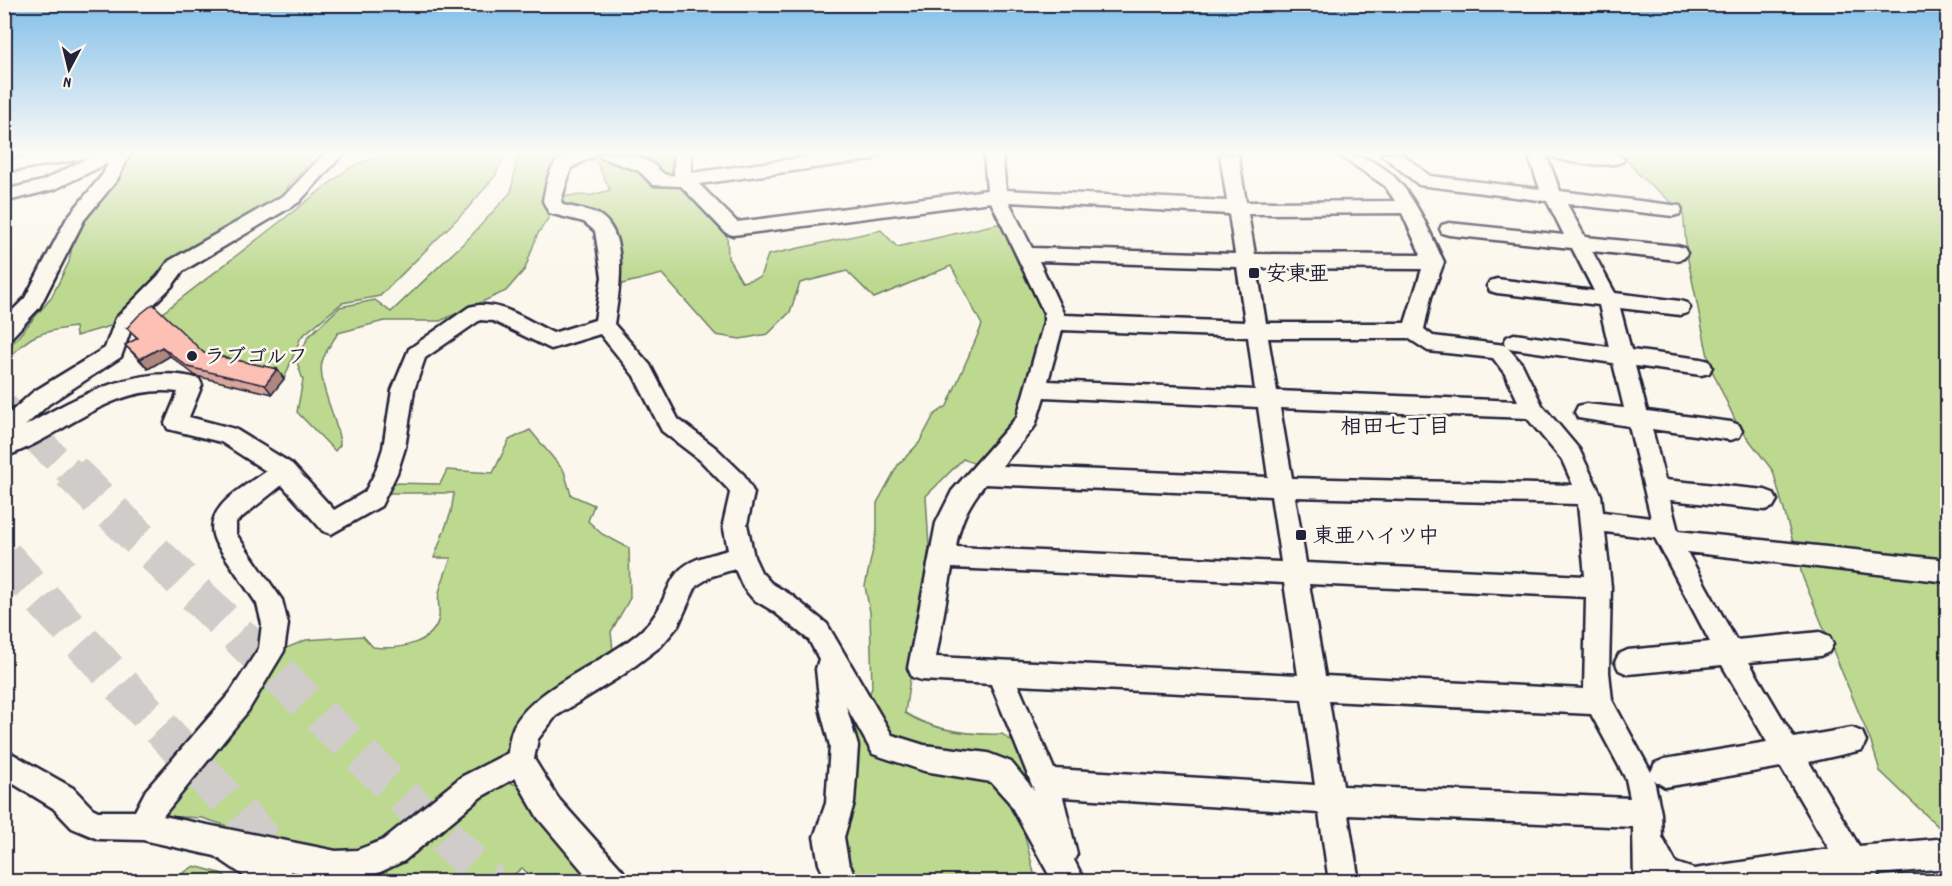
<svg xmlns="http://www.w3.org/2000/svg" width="1952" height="886" font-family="Dekko,'Klee One',sans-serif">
	<rect width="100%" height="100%" fill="#fbf7ec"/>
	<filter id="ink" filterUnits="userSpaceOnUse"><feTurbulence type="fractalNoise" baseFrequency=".0167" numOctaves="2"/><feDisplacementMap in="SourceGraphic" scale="12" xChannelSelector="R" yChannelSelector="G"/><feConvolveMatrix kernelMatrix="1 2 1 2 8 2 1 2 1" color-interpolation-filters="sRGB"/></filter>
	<g filter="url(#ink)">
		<!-- green -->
		<g fill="#bdd990" stroke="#707e66" stroke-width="1.5">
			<path d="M 129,154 L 312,154 L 309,158 L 312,163 L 292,181 L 286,189 L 288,195 L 213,240 L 117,324 L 76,336 L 75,327 C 39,332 29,334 5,363 L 5,352 L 51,298 L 69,262 L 75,230 L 111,186 Z"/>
			<polygon points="387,154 505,154 495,176 468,208 380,296 342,303 301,337 284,379 214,362 161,314 352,166"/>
			<path d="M 518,154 L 678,154 L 727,232 L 728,258 L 742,282 L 760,277 L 768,255 L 881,230 L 897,247 L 1010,221 L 1054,322 L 1027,420 L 978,465 L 963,459 L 926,496 L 929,547 L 905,713 C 934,731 968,735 1002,734 L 1017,745 L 1040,798 L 1023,788 L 898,745 L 865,704 L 872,688 L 870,612 L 865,586 L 877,531 L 877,503 L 898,465 L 919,443 L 934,415 L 947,406 L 982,325 L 951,266 L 874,298 L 847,271 L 800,283 L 790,312 L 768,334 L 740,339 L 716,335 L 662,274 L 622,284 L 610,228 L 558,204 L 558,196 L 593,195 L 610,190 L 596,161 C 587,157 581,160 572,162 C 552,167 546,174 543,194 L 548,202 L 549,217 L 537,235 L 525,269 L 506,291 L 440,321 L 384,321 L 338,333 C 333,341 324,353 322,362 C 317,385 339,421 340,445 L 335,451 L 297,412 L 303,380 L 297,362 L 308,337 L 340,307 L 375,300 L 391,312 L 471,236 L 511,192 Z"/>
			<polygon points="1629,154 1947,154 1947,835 1880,771 1871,742 1803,578 1773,471 1737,424 1710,366 1687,255 1683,212 1640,176 1626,159"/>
			<path d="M 530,430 L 564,471 L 571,495 L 594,505 L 588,521 L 602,534 L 629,548 L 630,598 L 611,632 L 614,659 L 514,734 L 504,759 L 391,841 L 355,855 L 237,829 L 202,818 L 163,816 L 276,652 L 306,640 L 363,636 L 373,647 C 396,650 434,645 439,617 C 440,609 437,601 439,594 C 441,582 447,570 451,558 L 434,558 L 451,512 L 454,493 L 382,493 L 390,483 L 440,484 L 447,470 L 493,473 L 509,440 Z"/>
			<polygon points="837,675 878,750 987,773 1018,808 1036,881 854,881 841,856"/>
			<polygon points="511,783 520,786 590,881 536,881 522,868 506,881 272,882 299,864 351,876 480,792"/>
			<polygon points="194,866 220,873 233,881 171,881"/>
		</g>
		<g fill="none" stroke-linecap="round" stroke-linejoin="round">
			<!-- highway-tunnel-far1 -->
			<polyline stroke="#d0ccc9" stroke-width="29" stroke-dasharray="29 15" stroke-linecap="butt" points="4,407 72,474"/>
			<!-- highway-tunnel -->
			<g stroke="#d0ccc9" stroke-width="38" stroke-dasharray="38 20" stroke-linecap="butt">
				<polyline points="71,472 491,882"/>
				<polyline points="4,557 302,882"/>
			</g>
			<defs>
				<g id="minor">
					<polygon points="46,154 93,154 91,157 97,154 130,154 117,180 84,220 39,308 11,338 4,340 4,319 25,298 67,218 103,174 108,163 55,189 4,202 4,190 42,181 88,158 4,172 4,160"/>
					<path d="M 324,154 L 343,154 L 299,202 L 183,271 L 172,286 L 132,326 L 121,357 L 49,404 L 25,426 C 75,398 140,361 199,379 L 202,385 L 189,417 L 235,429 L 292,464 L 334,510 L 365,492 L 375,473 L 383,448 L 392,390 L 409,349 L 469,307 C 498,298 528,321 553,333 L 595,320 L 602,277 L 595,231 L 584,222 L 549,213 L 543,201 C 551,159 554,154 597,154 L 571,168 L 561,201 L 563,205 C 574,208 589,209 599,215 C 630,234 619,293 614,324 L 650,365 L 678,419 L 716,448 L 744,475 L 754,493 L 747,524 L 754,557 L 761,572 L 771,583 L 791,595 L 827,624 L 892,735 L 924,745 L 988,753 L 1001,758 L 1011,762 L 1034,790 L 991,684 L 921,680 L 912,677 L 908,668 L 936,523 L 952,491 L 1017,417 L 1044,322 L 1044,313 L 991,202 L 733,235 L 726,233 L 681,186 L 653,185 L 639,171 L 602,158 L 599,154 C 617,154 635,154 651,163 C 661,169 661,177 674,175 L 674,154 L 692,154 L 691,173 L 830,154 L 880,154 L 871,160 L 699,184 L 737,222 L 987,190 L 984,154 L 1002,154 L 1006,190 L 1227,201 L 1220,154 L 1238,154 L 1246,202 L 1395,201 L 1385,186 L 1338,154 C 1400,154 1421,214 1444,262 L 1431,297 L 1424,329 L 1433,336 L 1505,345 L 1504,342 L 1507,337 L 1514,334 L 1609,347 L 1599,305 L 1497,293 L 1490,291 L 1487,286 L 1490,281 L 1497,279 L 1594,291 L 1572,248 L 1449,235 L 1442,233 L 1440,229 L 1442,225 L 1449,223 L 1564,235 L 1547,201 L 1419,185 L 1381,154 L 1402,154 L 1430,176 L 1540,189 L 1528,154 L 1546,154 L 1560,191 L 1680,206 L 1682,210 L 1680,214 L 1673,216 L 1567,204 L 1585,237 L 1677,246 L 1684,248 L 1687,253 L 1684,258 L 1677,260 L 1592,251 L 1615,293 L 1680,301 L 1687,303 L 1690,308 L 1687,313 L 1680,315 L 1620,308 L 1631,350 L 1701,359 L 1709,361 L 1712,367 L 1709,373 L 1701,375 L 1635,366 L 1647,411 L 1731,422 L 1739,425 L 1742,431 L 1739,437 L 1731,440 L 1652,429 L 1665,480 L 1765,490 L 1773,493 L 1777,500 L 1773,507 L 1765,510 L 1670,500 L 1678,531 L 1948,560 L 1948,582 L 1687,552 L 1736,640 L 1820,632 L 1829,636 L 1833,644 L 1829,652 L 1820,656 L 1749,662 L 1794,738 L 1852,728 L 1862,732 L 1866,741 L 1862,750 L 1809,762 L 1859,846 L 1948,838 L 1948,868 L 1877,874 L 1881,882 L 1848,882 L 1845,877 L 1810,882 L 1634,882 L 1633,827 L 1348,815 L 1359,882 L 1329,882 L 1319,813 L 1063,797 L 1077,854 L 1074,860 L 1085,882 L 1053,882 L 1009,802 L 991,782 L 924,771 L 873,754 L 846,706 L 858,746 L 854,803 L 844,837 L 848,861 L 858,882 L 827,882 L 819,864 L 814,837 L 826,803 L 830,746 L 820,708 L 816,669 L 819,659 L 809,640 L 773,611 L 753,599 L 743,587 L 735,569 L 712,576 L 696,586 L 678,626 L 661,646 L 624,674 L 556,716 L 538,739 L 534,759 L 558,798 L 623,871 L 627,882 L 592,882 L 538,818 L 515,778 L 481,797 L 404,861 L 376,874 L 357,880 L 336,881 L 290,871 L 295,882 L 253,882 L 215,856 L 143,840 L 98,839 L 72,828 L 53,808 L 4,778 L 4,749 L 73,788 L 92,808 L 98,811 L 135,811 L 146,790 L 230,693 L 259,648 L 262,624 L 257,604 L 216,543 C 199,509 243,488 266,471 L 221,442 L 168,429 L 165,423 L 178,392 C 109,383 63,438 4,457 L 4,418 L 33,392 L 105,348 L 116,318 L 158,276 L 169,261 L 286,194 ZM 1009,202 L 1229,214 L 1235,254 L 1032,248 ZM 1402,213 L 1421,255 L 1255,254 L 1248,214 ZM 1039,261 L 1237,267 L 1245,322 L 1064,315 ZM 1257,268 L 1422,269 L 1405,323 L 1266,323 ZM 480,320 L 493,321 L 551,349 L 600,334 L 634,376 L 662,431 L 700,460 L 728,489 L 730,493 L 723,524 L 728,550 C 712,555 690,558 678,572 C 664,589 664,611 642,630 C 607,662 535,686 514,726 C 510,734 509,744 508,753 L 461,777 L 383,840 L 357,850 L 336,851 L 163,816 L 248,711 L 284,651 L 288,624 L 282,600 L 236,534 L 236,522 L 282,485 L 323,531 L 331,534 L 381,506 L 397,473 L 405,448 L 414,390 L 425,358 ZM 1062,330 L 1248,337 L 1255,390 L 1048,381 ZM 1268,338 L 1408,338 L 1428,351 L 1493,358 L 1505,374 L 1518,401 L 1277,391 ZM 1508,348 L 1613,363 L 1624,408 L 1586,404 L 1578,406 L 1575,412 L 1578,418 L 1629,426 L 1651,518 L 1603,512 L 1601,495 L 1579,449 L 1542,405 L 1522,364 ZM 1044,397 L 1258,407 L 1268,477 L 1002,466 L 1035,426 ZM 1280,408 L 1527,418 L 1562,460 L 1573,485 L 1292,478 ZM 985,484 L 1271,496 L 1281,562 L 956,547 C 960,521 969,504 985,484 ZM 1295,497 L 1578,504 L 1585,576 L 1306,563 ZM 1605,532 L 1655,538 L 1710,642 L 1628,650 L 1619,654 L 1615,662 L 1619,670 L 1628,674 L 1722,665 L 1767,742 L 1665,759 L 1655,763 L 1651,772 L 1612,700 L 1609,672 L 1611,587 ZM 952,568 L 1284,583 L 1298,675 L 936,657 ZM 1309,584 L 1586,597 L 1584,689 L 1325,676 ZM 1018,685 L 1302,699 L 1315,785 L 1054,769 ZM 1329,701 L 1591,714 L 1626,779 L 1630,798 L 1343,786 ZM 1781,767 L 1829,849 L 1694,869 L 1676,863 L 1662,837 L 1661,813 L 1654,780 L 1665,787 Z"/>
					<path d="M 1549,154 L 1612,154 L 1621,156 L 1624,160 C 1618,169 1556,163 1549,154 Z"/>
				</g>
			</defs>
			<!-- minor casing -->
			<use href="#minor" stroke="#22223b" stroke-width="5"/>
			<!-- minor -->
			<use href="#minor" fill="#fbf7ec" fill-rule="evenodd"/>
		</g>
		<!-- wall -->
		<polygon fill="#d9a69b" stroke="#22223b" stroke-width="1.5" points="127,328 204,353 277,369 284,379 272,394 196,376 170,356 148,369 125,345 137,339"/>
		<!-- shaded-wall -->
		<g fill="#b0877e" stroke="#22223b" stroke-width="1.5">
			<polygon points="162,347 170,356 148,369 140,359"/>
			<polygon points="277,369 284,379 272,394 265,385"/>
		</g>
		<!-- building -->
		<polygon fill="#fcc1b4" stroke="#22223b" stroke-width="1.5" points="153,304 204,353 277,369 265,385 188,367 162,347 140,359 125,345 138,338 127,328 138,316"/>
	</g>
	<!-- sky -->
	<linearGradient id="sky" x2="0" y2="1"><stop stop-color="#83bfea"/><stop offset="0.55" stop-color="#fdfbf6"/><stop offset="1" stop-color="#fdfbf6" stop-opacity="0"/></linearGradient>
	<rect width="1952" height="278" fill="url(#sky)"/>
	<!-- markers -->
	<g fill="#22223b" stroke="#fbf7ec" stroke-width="2">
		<rect x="1248" y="267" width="12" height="12" rx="3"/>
		<circle cx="192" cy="356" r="6"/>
		<rect x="1295" y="529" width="12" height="12" rx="3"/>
	</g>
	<g text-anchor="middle" stroke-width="5" stroke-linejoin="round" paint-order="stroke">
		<!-- poi labels -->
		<g font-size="21" font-weight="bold" fill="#22223b" stroke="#fbf7ec" text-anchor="start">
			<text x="1266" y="280">安東亜</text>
			<text x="204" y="363">ラブゴルフ</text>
			<text x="1313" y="542">東亜ハイツ中</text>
		</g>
		<!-- neighbourhood labels -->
		<g font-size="22" font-weight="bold" fill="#22223b" stroke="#fbf7ec">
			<text x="1395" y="433">相田七丁目</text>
		</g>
	</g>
	<!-- margin -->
	<rect width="1952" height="886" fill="none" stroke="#fbf7ec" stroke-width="24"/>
	<rect x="12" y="12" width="1928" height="862" fill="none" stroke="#22223b" stroke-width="2" filter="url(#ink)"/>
	<!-- north arrow -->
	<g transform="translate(69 69) rotate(187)" stroke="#fbf7ec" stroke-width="4.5" paint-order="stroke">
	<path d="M0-4.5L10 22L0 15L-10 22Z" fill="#22223b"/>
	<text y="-9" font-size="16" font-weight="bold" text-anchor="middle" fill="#22223b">N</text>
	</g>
</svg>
